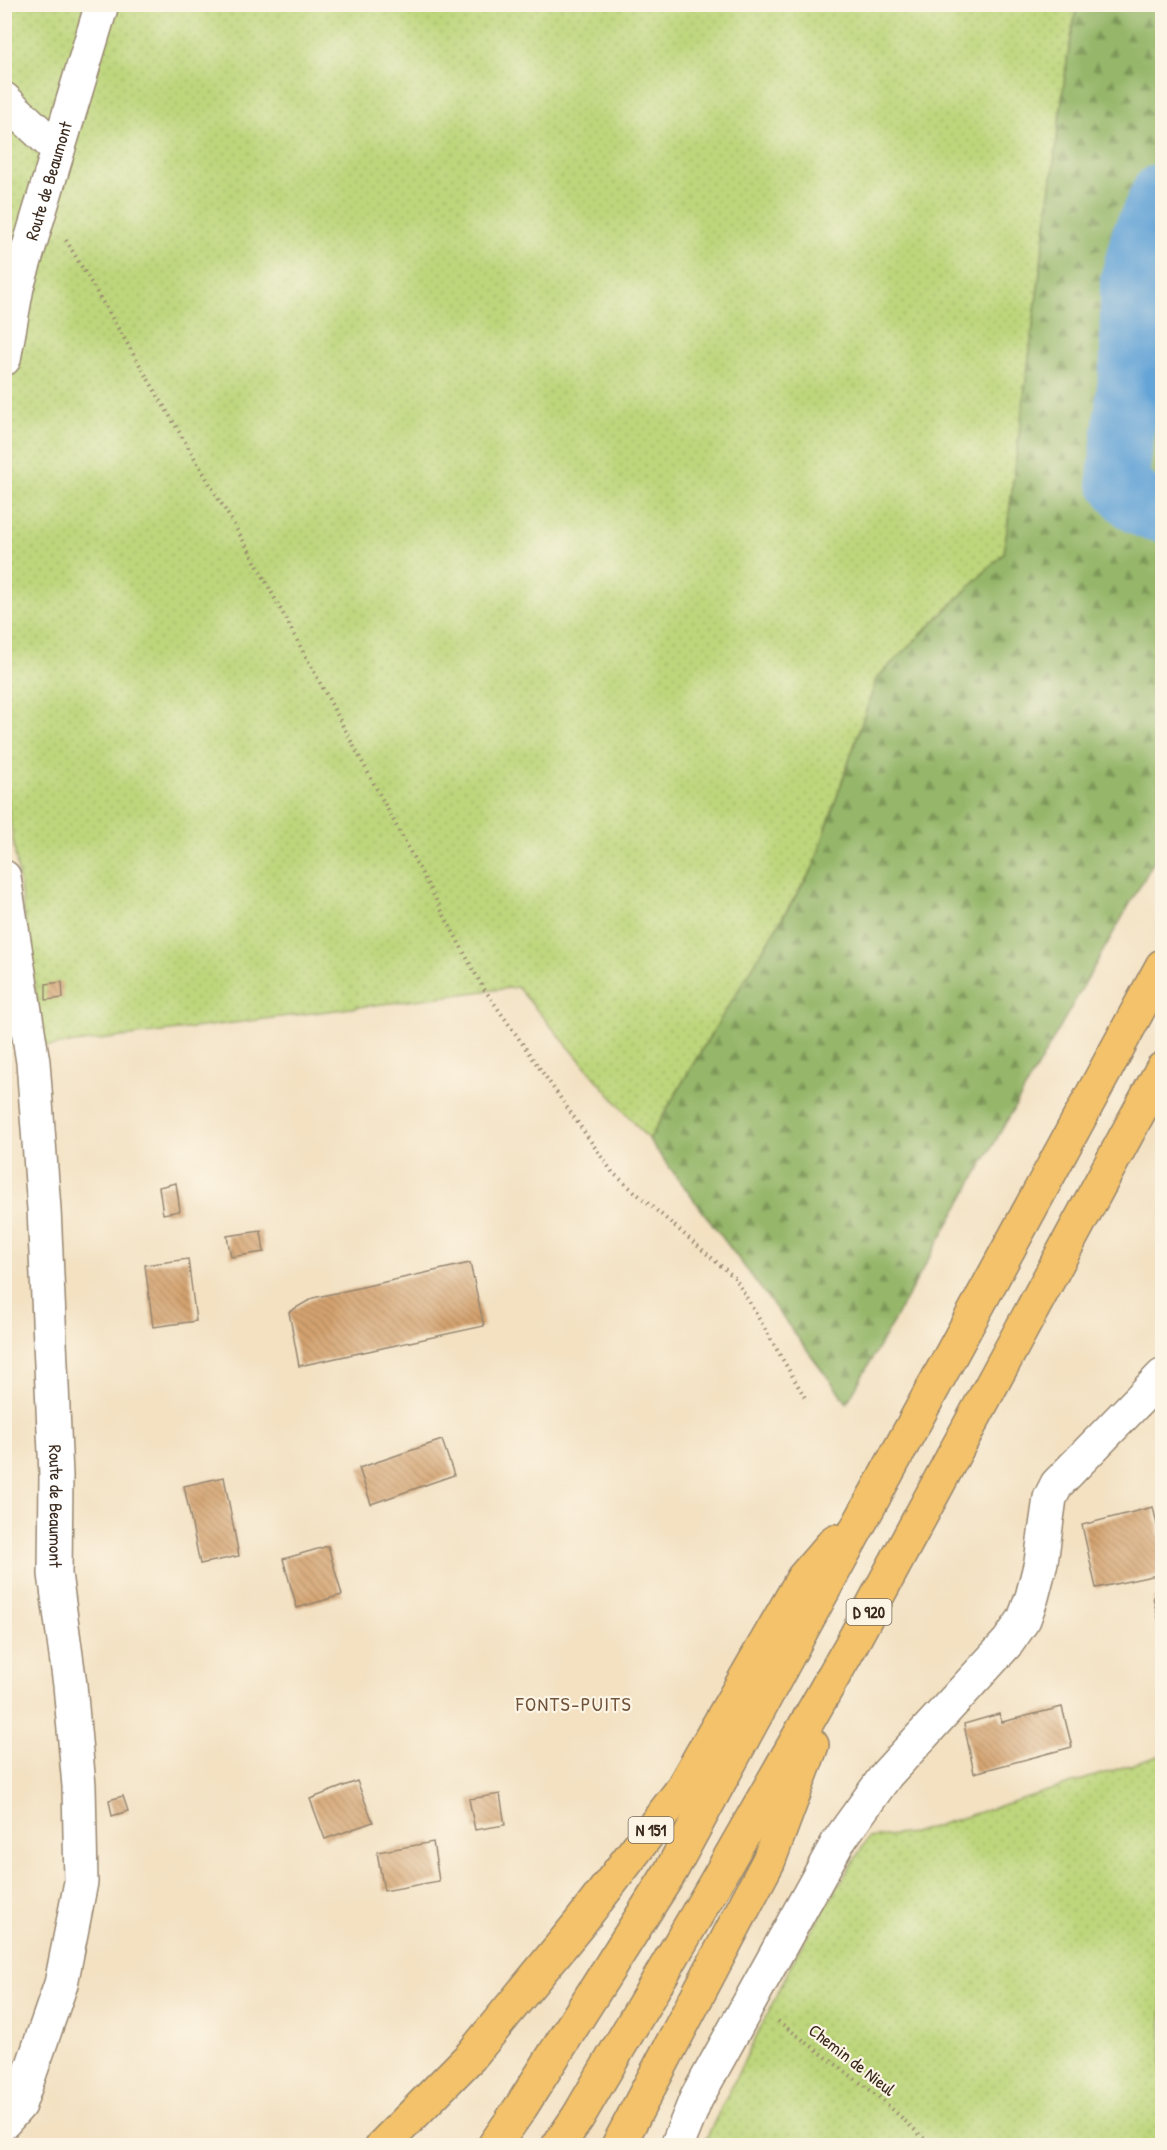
<svg xmlns="http://www.w3.org/2000/svg" width="1167" height="2150" font-family="'Patrick Hand',sans-serif">
	<defs>
		<pattern id="grass-dots" width="8" height="8" patternUnits="userSpaceOnUse" patternTransform="scale(1.5)"><rect width="8" height="8" fill="#bdd67b"/><path d="M2 2h.1M6 6h.1" fill="none" stroke="#a3b86a" stroke-width="1.8" stroke-linecap="round"/></pattern>
		<pattern id="forest-firs" width="22" height="20" patternUnits="userSpaceOnUse" patternTransform="scale(1.5)"><rect width="22" height="20" fill="#96b76b"/><path d="M5 1l3.5 6h-7zM16 11l3.5 6h-7z" fill="#7c9557"/></pattern>
		<pattern id="building-back-hatch" width="6" height="6" patternUnits="userSpaceOnUse" patternTransform="scale(1.5)"><rect width="6" height="6" fill="#d4a370"/><path d="M-1 5l2 2M0 0l6 6M5-1l2 2" fill="none" stroke="#ad855b"/></pattern>
	</defs>
	<rect width="100%" height="100%" fill="#fcf5e5"/>
	<filter id="ink" filterUnits="userSpaceOnUse"><feTurbulence type="fractalNoise" baseFrequency=".0167" numOctaves="2"/><feDisplacementMap in="SourceGraphic" scale="12" xChannelSelector="R" yChannelSelector="G"/><feConvolveMatrix kernelMatrix="1 2 1 2 8 2 1 2 1" color-interpolation-filters="sRGB"/></filter>
	<filter id="wash" filterUnits="userSpaceOnUse"><feTurbulence type="fractalNoise" baseFrequency=".008" numOctaves="4" result="noise"/><feDisplacementMap in="SourceGraphic" scale="24" xChannelSelector="R" yChannelSelector="G"/><feGaussianBlur stdDeviation="1.35" result="paint"/><feColorMatrix in="noise" values="0 0 0 0 0 0 0 0 0 0 0 0 0 0 0 0 0 1.4 0 .05"/><feComposite in="paint" operator="in"/></filter>
	<g filter="url(#wash)">
		<rect width="100%" height="100%" fill="#f3e1c2"/>
		<!-- grass -->
		<g fill="url(#grass-dots)" stroke="#7c804c" stroke-width="1.5">
			<polygon points="4,5 1077,5 1067,61 1004,553 877,678 813,868 695,1061 649,1140 517,987 44,1047 4,780"/>
			<polygon points="1162,1755 1162,2145 703,2145 797,1953 868,1838 913,1833"/>
		</g>
		<!-- forest -->
		<polygon fill="url(#forest-firs)" stroke="#687044" stroke-width="1.5" points="1077,5 1162,5 1162,847 847,1403 649,1140 695,1061 813,868 877,678 1004,553 1067,61"/>
		<g fill="none" stroke-linecap="round" stroke-linejoin="round">
			<!-- river -->
			<path stroke="#65a4d7" stroke-width="62" d="M 1162,194 L 1142,238 L 1131,281 L 1131,360 L 1118,479 C 1130,496 1140,510 1162,511"/>
		</g>
		<g id="blocks">
			<!-- building -->
			<g fill="url(#building-back-hatch)">
				<polygon points="62,982 63,998 46,1000 46,984"/>
				<polygon points="176,1183 180,1211 163,1214 159,1187"/>
				<polygon points="261,1231 264,1252 231,1257 227,1236"/>
				<polygon points="188,1259 196,1321 153,1327 145,1265"/>
				<polygon points="470,1263 484,1326 299,1366 289,1312 313,1298"/>
				<polygon points="442,1440 454,1475 371,1504 359,1468"/>
				<polygon points="224,1477 239,1556 200,1564 184,1486"/>
				<polygon points="1153,1507 1162,1546 1162,1574 1096,1588 1082,1525"/>
				<polygon points="328,1546 342,1595 297,1608 283,1559"/>
				<polygon points="1162,1595 1162,1635 1153,1597"/>
				<polygon points="1062,1707 1072,1747 974,1773 964,1724 999,1714 1002,1722"/>
				<polygon points="357,1781 373,1822 325,1839 310,1799"/>
				<polygon points="500,1794 505,1825 475,1830 469,1799"/>
				<polygon points="123,1796 128,1811 112,1816 109,1800"/>
				<polygon points="433,1842 439,1881 384,1891 377,1852"/>
			</g>
		</g>
	</g>
	<g filter="url(#ink)">
		<use href="#blocks" fill-opacity="0" stroke="#978670" stroke-width="1.5"/>
		<g fill="none" stroke-linecap="round" stroke-linejoin="round">
			<defs>
				<g id="street">
					<polyline points="4,99 58,150"/>
					<path id="s1" d="M 4,359 L 17,287 L 102,4"/>
					<path id="s2" d="M 4,877 L 33,1062 L 44,1209 L 56,1475 L 55,1574 L 70,1685 L 79,1786 L 81,1882 L 61,1984 L 19,2105 L 4,2122"/>
					<polyline points="677,2146 696,2099 838,1842 887,1774 1008,1642 1024,1619 1032,1597 1041,1562 1050,1498 1057,1484 1162,1376"/>
				</g>
				<g id="highway">
					<polyline points="382,2146 470,2057 579,1924 680,1792 803,1578 835,1541"/>
					<polyline points="494,2146 521,2107 672,1869 1162,966"/>
					<polyline points="558,2146 578,2117 713,1887 850,1647 1162,1069"/>
					<polyline points="618,2146 769,1860 812,1745"/>
				</g>
			</defs>
			<!-- street casing -->
			<use href="#street" stroke="#978670" stroke-width="36"/>
			<!-- highway casing -->
			<use href="#highway" stroke="#978670" stroke-width="36"/>
			<!-- path -->
			<g stroke="#978670" stroke-width="4" stroke-dasharray="1.5 4.5" stroke-linecap="butt">
				<polyline points="66,240 250,552 482,986 613,1173 735,1278 807,1401"/>
				<polyline points="778,2021 878,2096 932,2146"/>
			</g>
			<!-- street -->
			<use href="#street" stroke="#fff" stroke-width="33"/>
			<!-- highway -->
			<use href="#highway" stroke="#f3c26a" stroke-width="33"/>
		</g>
	</g>
	<g text-anchor="middle" stroke-width="4.5" stroke-linejoin="round" paint-order="stroke">
		<!-- shield labels -->
		<g fill="#fcf5e5" stroke="#75675a" stroke-width="1.5">
			<rect x="846.5" y="1599" width="45" height="26" rx="4.5"/>
			<rect x="628.5" y="1817" width="45" height="26" rx="4.5"/>
		</g>
		<g font-size="16" font-weight="bold" fill="#3b2a1e">
			<text x="869" y="1618">D 920</text>
			<text x="651" y="1836">N 151</text>
		</g>
		<!-- street labels -->
		<g font-size="18" fill="#3b2a1e" stroke="#fcf5e5">
			<text dy="6" stroke="none"><textPath href="#s1" startOffset="184">Route de Beaumont</textPath></text>
			<text dy="6" stroke="none"><textPath href="#s2" startOffset="632">Route de Beaumont</textPath></text>
			<text transform="translate(852 2060) rotate(38)" y="6">Chemin de Nieul</text>
		</g>
		<!-- neighbourhood labels -->
		<g font-size="20" letter-spacing="1.5" fill="#71543b" stroke="#fcf5e5">
			<text x="574" y="1711">FONTS-PUITS</text>
		</g>
	</g>
	<!-- margin -->
	<rect width="1167" height="2150" fill="none" stroke="#fcf5e5" stroke-width="24"/>
</svg>
